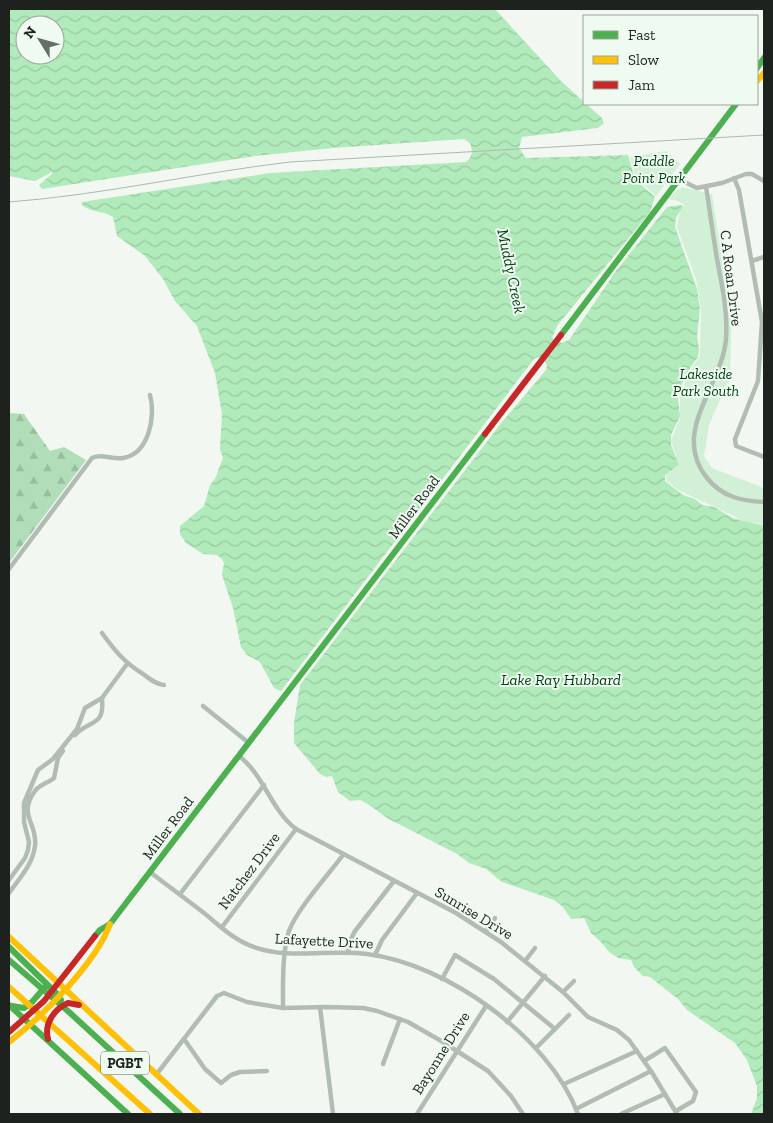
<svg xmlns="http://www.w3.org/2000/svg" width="773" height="1123" font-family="'Zilla Slab',serif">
	<defs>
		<pattern id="forest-firs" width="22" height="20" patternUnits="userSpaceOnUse" patternTransform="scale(1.25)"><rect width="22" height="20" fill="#b1deb8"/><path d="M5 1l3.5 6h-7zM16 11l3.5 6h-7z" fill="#98be9e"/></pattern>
		<pattern id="water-waves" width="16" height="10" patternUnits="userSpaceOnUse" patternTransform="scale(1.25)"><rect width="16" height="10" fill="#b2ebbb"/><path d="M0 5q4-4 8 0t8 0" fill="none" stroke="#99c9a0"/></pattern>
	</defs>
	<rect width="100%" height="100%" fill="#f2f7f2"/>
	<!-- forest -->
	<polygon fill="url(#forest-firs)" points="9,413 24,414 50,451 64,447 86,460 9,563"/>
	<!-- park -->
	<g fill="#d1f0d5">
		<polygon points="666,151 680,164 656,196 636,178 630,157"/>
		<polygon points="682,187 712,194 732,321 731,338 730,377 709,425 704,456 712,468 764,488 764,524 746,522 736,517 678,490 666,480 666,475 679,465 671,441 680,418 680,398 689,372 700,356 701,310 696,279 677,227 680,211 684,205 678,201 668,199 674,193"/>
	</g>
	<!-- water -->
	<path fill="url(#water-waves)" fill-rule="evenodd" d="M 9,9 L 495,9 L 561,81 L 584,102 L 584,104 L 586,104 L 602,118 L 604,123 L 598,128 L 522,137 L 519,148 L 526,158 L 628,155 L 635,179 L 655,197 L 650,212 L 557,326 L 552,338 L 562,343 L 569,340 L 616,271 L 667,207 L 681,205 L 683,207 L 676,217 L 675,227 L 697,289 L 700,309 L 697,336 L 699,349 L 698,357 L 685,375 L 678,398 L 680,416 L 671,435 L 671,445 L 679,465 L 665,475 L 665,481 L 683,495 L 695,499 L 702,505 L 714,507 L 733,518 L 752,523 L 764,525 L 764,1114 L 751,1114 L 757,1098 L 757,1086 L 747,1060 L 735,1043 L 687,1010 L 678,999 L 650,977 L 643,976 L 634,967 L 631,960 L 618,958 L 609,952 L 601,942 L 591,933 L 584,918 L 571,919 L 563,907 L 554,900 L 502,882 L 486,869 L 469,863 L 457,854 L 387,818 L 368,804 L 360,800 L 350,801 L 338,792 L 332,776 L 326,777 L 320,774 L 294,743 L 294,723 L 300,685 L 502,422 L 546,370 L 547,365 L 543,359 L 539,357 L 534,359 L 281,691 L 274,688 L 260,662 L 247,655 L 241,647 L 233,608 L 222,575 L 224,563 L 222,559 L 217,555 L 203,554 L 186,543 L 180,534 L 180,526 L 204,506 L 210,485 L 215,479 L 223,458 L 220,449 L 222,414 L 215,373 L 197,326 L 175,301 L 163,279 L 145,256 L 117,236 L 113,217 C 103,210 91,213 82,205 L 82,202 L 270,173 L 466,162 C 473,156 473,151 470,143 L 464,139 L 333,148 L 255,156 L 42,189 L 39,185 L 52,174 L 52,172 L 35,181 L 9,176 ZM 25,25 L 55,25 L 55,55 L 25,55 Z"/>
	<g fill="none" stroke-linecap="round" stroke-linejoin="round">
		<!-- street -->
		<g stroke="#b1bdb2" stroke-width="4.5">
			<polyline points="734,178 739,190 762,322 758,381 735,439 736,446 764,457"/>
			<polyline points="678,179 697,188 722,183 746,174 752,174 764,181"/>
			<path d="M 706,187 C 710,211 713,235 717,259 C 722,285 728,312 726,339 C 722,387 670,432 707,478 C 722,497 742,501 764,502"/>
			<polyline points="752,261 764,257"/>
			<path d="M 9,569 L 92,458 C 102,453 112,460 123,458 C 149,454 156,416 150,395"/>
			<path d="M 102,633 C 115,651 124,662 143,674 C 150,679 155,684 164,685"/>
			<polyline points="203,706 249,743"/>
			<path d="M 75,735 C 89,719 105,728 102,698"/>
			<path d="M 239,756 C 264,775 271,810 296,829 L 456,913 L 501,942 L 563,992 L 588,1017 L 617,1030 L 629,1040 L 651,1071 L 677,1114"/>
			<path d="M 150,872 C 168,886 186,899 204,913 C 220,926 235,941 254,947 C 290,960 330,949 367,954 C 447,964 549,1037 578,1114"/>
			<polyline points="9,880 25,858 28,850 29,842 24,822 24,803 38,770 53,759 77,729 85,708 102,698 127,664"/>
			<path d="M 9,893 C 19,879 33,864 35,846 C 38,823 17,815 35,791 C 39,785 48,783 54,778 L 58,758 L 63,751"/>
			<polyline points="180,894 264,785"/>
			<polyline points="222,927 296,829"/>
			<polyline points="486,931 495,918"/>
			<polyline points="348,952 351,939 355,931 394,881"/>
			<polyline points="375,955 382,940 417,893"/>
			<polyline points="525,961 535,948"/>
			<polyline points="442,979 455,955 494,979 555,1029"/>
			<polyline points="563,992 574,981"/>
			<polyline points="320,1007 333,1114"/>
			<path d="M 283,1008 C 283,987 282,951 289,931 C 297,909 329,874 343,855"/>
			<polyline points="507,1022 545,976"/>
			<polyline points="184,1039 205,1069 221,1083 231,1075 240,1072 267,1071"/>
			<polyline points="536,1048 569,1015"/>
			<polyline points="644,1061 665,1048 696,1092 693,1101 676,1111"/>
			<polyline points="383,1064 400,1019"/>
			<polyline points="156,1075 217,996 224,993 247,1002 283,1008 327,1007 363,1008 377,1011 408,1022 443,1042 488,1071 511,1096 523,1114"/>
			<polyline points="564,1084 637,1051"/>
			<polyline points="576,1109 651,1071"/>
			<polyline points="417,1114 486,1006"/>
			<polyline points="621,1114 665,1094"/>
		</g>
		<!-- fast -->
		<g stroke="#4caf50" stroke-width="6">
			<polyline points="757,68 764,58"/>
			<polyline points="561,335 736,104"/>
			<polyline points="95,936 100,930 110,924 485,434"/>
			<polyline points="9,947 57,994 61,1000"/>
			<polyline points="9,960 69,1012 180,1114"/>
			<polyline points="9,1005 128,1114"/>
			<polyline points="12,1006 24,1008 32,1002 45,987"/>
		</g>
		<!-- slow -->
		<g stroke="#ffc107" stroke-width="6">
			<polyline points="757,81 764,73"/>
			<polyline points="9,937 199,1114"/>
			<polyline points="9,987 150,1114"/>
			<path d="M 9,1042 C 42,1017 96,963 110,924"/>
		</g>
		<!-- jam -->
		<g stroke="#c62828" stroke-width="6">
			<polyline points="485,434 561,335"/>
			<polyline points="9,1032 44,1001 95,936"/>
			<path d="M 48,1039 C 44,1024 54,1009 68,1003 L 79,1005"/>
		</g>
		<!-- rail -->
		<path stroke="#aeb7b0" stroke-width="1" d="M 9,202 C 103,195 196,173 290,162 L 764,135"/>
	</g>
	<g text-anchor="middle" stroke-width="4" stroke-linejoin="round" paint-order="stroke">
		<!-- shield labels -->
		<rect fill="#effaf0" stroke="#5d635d" stroke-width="1" x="101" y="1051.5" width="48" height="23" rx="4"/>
		<g font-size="14" font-weight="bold" fill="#1e221e">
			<text x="125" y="1068">PGBT</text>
		</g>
		<!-- park labels -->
		<g font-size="15" font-style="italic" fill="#003d13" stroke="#effaf0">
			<text x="654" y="166">Paddle<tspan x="654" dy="17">Point Park</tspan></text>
			<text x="706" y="379">Lakeside<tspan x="706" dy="17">Park South</tspan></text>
		</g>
		<!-- street labels -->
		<g font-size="15" fill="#1e221e" stroke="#effaf0">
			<text transform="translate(731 278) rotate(83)" y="5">C A Roan Drive</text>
			<text transform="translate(414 507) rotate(-53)" y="5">Miller Road</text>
			<text transform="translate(168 828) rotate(-53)" y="5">Miller Road</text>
			<text transform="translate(249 871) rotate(-53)" y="5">Natchez Drive</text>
			<text transform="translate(474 913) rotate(31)" y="5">Sunrise Drive</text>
			<text transform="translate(324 941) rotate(3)" y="5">Lafayette Drive</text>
			<text transform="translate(441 1053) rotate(-58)" y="5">Bayonne Drive</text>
		</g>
		<!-- water labels -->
		<g font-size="16" font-style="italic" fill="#003e14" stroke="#effaf0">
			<text transform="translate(512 271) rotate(78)" y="6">Muddy Creek</text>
			<text x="561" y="685">Lake Ray Hubbard</text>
		</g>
	</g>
	<!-- border -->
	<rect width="773" height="1123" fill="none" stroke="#1e221e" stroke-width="20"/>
	<!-- legend -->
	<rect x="583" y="15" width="175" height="90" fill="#effaf0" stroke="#9ba49c"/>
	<rect x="593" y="31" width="25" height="8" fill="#4caf50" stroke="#9ba49c"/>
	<text x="628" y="40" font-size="15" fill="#1e221e">Fast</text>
	<rect x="593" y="56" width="25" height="8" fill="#ffc107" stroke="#9ba49c"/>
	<text x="628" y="65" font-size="15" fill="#1e221e">Slow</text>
	<rect x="593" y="81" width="25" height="8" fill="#c62828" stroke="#9ba49c"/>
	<text x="628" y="90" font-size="15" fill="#1e221e">Jam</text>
	<!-- north arrow -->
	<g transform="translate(40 40) rotate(307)"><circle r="24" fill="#effaf0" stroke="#9ba49c"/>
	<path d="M0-4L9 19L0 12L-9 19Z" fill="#686d68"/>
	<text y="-8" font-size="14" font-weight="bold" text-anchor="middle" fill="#1e221e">N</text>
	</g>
</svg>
